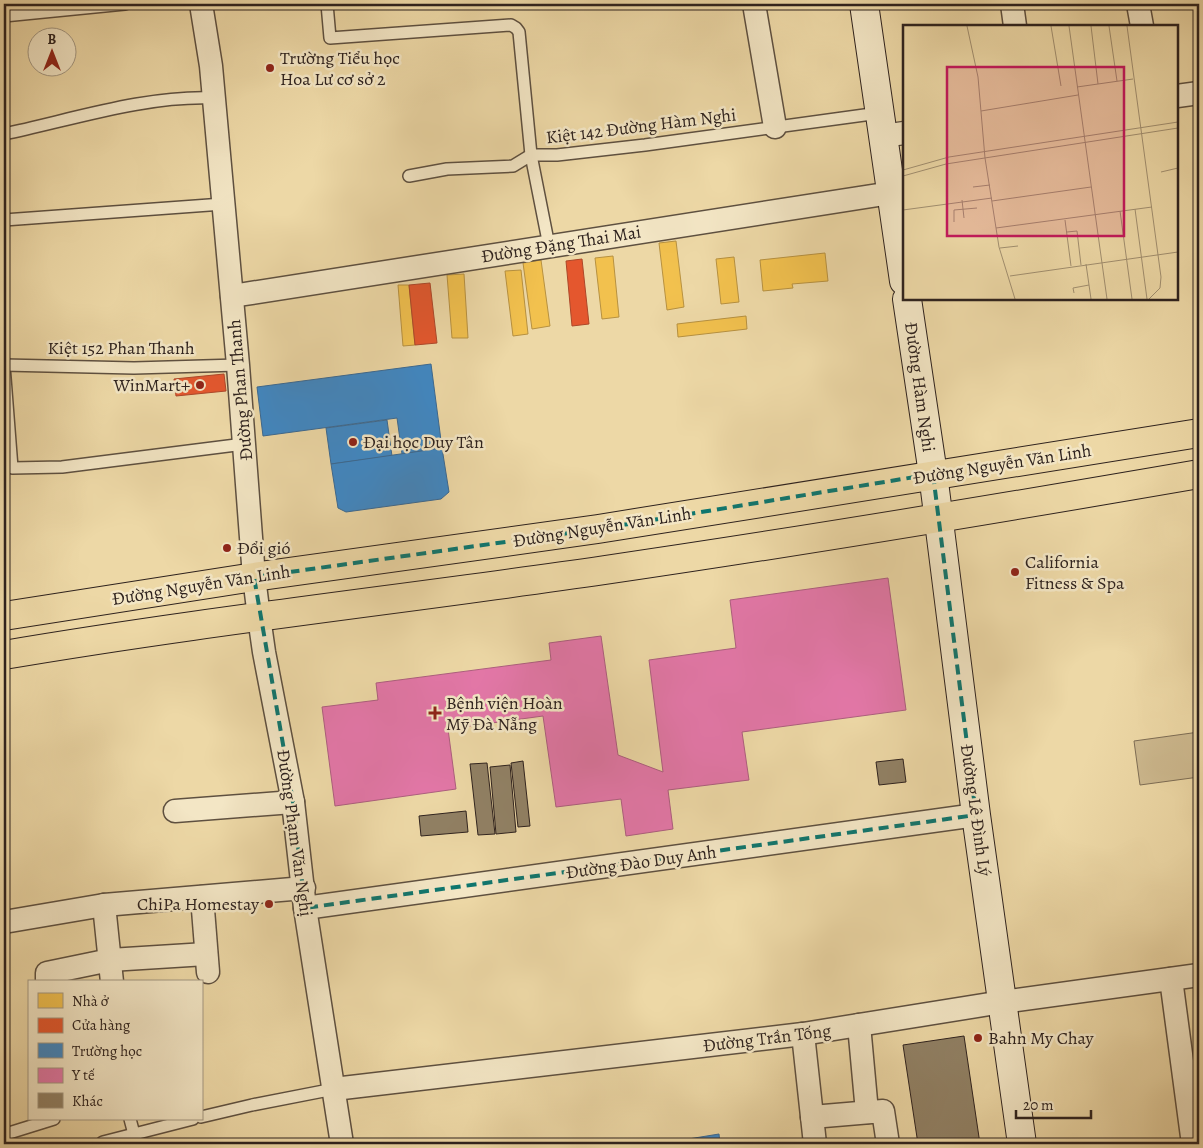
<svg xmlns="http://www.w3.org/2000/svg" width="1203" height="1148" font-family="Alegreya,serif">
	<rect width="100%" height="100%" fill="#edd8a6"/>
	<filter id="stains"><feTurbulence type="fractalNoise" baseFrequency=".004" numOctaves="4"/><feColorMatrix values="0 0 0 0 .2 0 0 0 0 .09 0 0 0 0 .02 0 0 0 .5 -.17"/></filter>
	<radialGradient id="worn" r=".72"><stop offset=".6" stop-color="#630" stop-opacity="0"/><stop offset="1" stop-color="#630" stop-opacity=".3"/></radialGradient>
	<!-- green -->
	<polygon fill="#cdb98f" stroke="#7e6e56" points="1199,732 1199,777 1140,785 1134,741"/>
	<!-- homes -->
	<g fill="#f2c14e" stroke="#b79140">
		<polygon points="676,241 684,307 667,310 659,243"/>
		<polygon points="825,253 828,281 792,284 793,288 763,291 760,260"/>
		<polygon points="613,256 619,317 602,319 595,258"/>
		<polygon points="734,257 739,302 721,304 716,259"/>
		<polygon points="541,260 550,326 532,329 523,263"/>
		<polygon points="521,270 528,334 513,336 505,271"/>
		<polygon points="464,274 468,338 452,338 447,275"/>
		<polygon points="398,285 409,285 415,345 403,346"/>
		<polygon points="746,316 747,329 678,337 677,324"/>
	</g>
	<!-- shops -->
	<g fill="#e4572e" stroke="#ad4729">
		<polygon points="582,259 589,324 572,326 566,261"/>
		<polygon points="430,283 437,343 415,345 409,285"/>
		<polygon points="224,374 226,391 176,396 174,379"/>
	</g>
	<!-- schools -->
	<g fill="#3f88c5" stroke="#3a6993">
		<polygon points="431,364 442,448 402,454 397,418 263,436 257,387"/>
		<polygon points="387,420 392,456 331,464 326,428"/>
		<polygon points="442,448 449,492 441,499 346,512 338,508 331,464"/>
		<polygon points="719,1134 720,1144 658,1144"/>
	</g>
	<!-- health -->
	<polygon fill="#e377a8" stroke="#ad5e7f" points="888,578 906,710 742,732 749,780 668,790 673,829 626,836 621,799 556,807 543,716 448,729 456,789 335,806 322,707 378,700 376,683 551,660 549,643 601,636 618,755 663,772 649,660 736,648 730,600"/>
	<!-- building -->
	<g fill="#918165" stroke="#2e221e">
		<polygon points="903,759 906,782 879,785 876,762"/>
		<polygon points="523,761 530,826 518,827 511,763"/>
		<polygon points="487,763 495,834 478,835 470,764"/>
		<polygon points="510,765 516,832 496,834 490,767"/>
		<polygon points="466,811 468,832 421,836 419,816"/>
		<polygon points="964,1036 980,1144 918,1144 903,1045"/>
	</g>
	<g fill="none" stroke-linecap="round" stroke-linejoin="round">
		<defs>
			<g id="service">
				<polyline points="327,4 330,38 511,25 516,28 519,32 531,155 549,246"/>
				<polyline points="4,16 125,4"/>
				<path d="M 4,134 C 71,120 146,95 214,98"/>
				<polyline points="409,176 447,169 513,166 531,155 557,155 645,145 879,113"/>
				<polyline points="4,220 223,204"/>
				<polyline points="4,365 12,468 62,467 244,444"/>
				<polyline points="4,365 134,368 238,365"/>
				<polyline points="201,1117 252,1105 334,1089"/>
				<polyline points="130,1119 134,1134"/>
				<polyline points="9,1133 54,1119"/>
				<polyline points="103,1144 103,1142 193,1119"/>
			</g>
			<g id="minor">
				<polyline points="201,4 211,66 238,365 254,577 259,617 264,652 293,802 305,908 342,1144"/>
				<polyline points="754,4 775,127"/>
				<polyline points="1012,4 1015,26"/>
				<polyline points="1138,4 1142,26"/>
				<polyline points="1177,96 1199,93"/>
				<polyline points="883,136 904,133"/>
				<polyline points="232,296 891,193"/>
				<polyline points="175,811 293,802"/>
				<polyline points="202,897 208,972"/>
				<polyline points="104,905 112,982"/>
				<polyline points="305,908 976,815"/>
				<polyline points="4,922 104,905 304,888"/>
				<polyline points="1171,979 1193,1144"/>
				<polyline points="47,982 47,973 110,960 206,954"/>
				<polyline points="859,1025 867,1112"/>
				<polyline points="803,1034 815,1144"/>
				<polyline points="334,1089 803,1034 1002,1002 1199,975"/>
				<polyline points="812,1117 883,1111 888,1144"/>
			</g>
			<g id="secondary">
				<polyline points="864,4 904,281"/>
				<polyline points="907,299 933,474 976,815 1022,1144"/>
			</g>
			<g id="primary">
				<polyline points="4,616 254,577 598,529 1199,433"/>
				<path d="M 4,655 C 204,621 405,599 605,570 C 804,541 1002,508 1199,474"/>
			</g>
		</defs>
		<!-- service casing -->
		<use href="#service" stroke="#5e5040" stroke-width="14"/>
		<!-- minor casing -->
		<use href="#minor" stroke="#5e5040" stroke-width="25"/>
		<!-- secondary casing -->
		<use href="#secondary" stroke="#2e221e" stroke-width="30"/>
		<!-- primary casing -->
		<use href="#primary" stroke="#2e221e" stroke-width="30"/>
		<!-- service -->
		<use href="#service" stroke="#f3e6c5" stroke-width="11"/>
		<!-- minor -->
		<use href="#minor" stroke="#f3e6c5" stroke-width="22"/>
		<!-- secondary -->
		<use href="#secondary" stroke="#f3e6c5" stroke-width="28"/>
		<!-- primary -->
		<use href="#primary" stroke="#edd8a6" stroke-width="28"/>
	</g>
	<!-- marked area -->
	<path fill="none" stroke="#0f766e" stroke-width="4" stroke-dasharray="10 6" stroke-linejoin="round" d="M 933,474 L 976,815 L 305,908 L 293,802 L 254,577 L 598,529 Z"/>
	<!-- markers -->
	<g fill="#8f2418" stroke="#f3e6c5" stroke-width="2">
		<circle cx="270" cy="68" r="5"/>
		<circle cx="200" cy="385" r="5"/>
		<circle cx="353" cy="442" r="5"/>
		<circle cx="227" cy="548" r="5"/>
		<circle cx="1015" cy="572" r="5"/>
		<path d="M432.5 705.5h5v5h5v5h-5v5h-5v-5h-5v-5h5z"/>
		<circle cx="269" cy="904" r="5"/>
		<circle cx="978" cy="1038" r="5"/>
	</g>
	<g text-anchor="middle" stroke-width="5" stroke-linejoin="round" paint-order="stroke">
		<!-- poi labels -->
		<g font-size="18" fill="#2e221e" stroke="#f3e6c5" text-anchor="start">
			<text x="280" y="64">Trường Tiểu học<tspan x="280" dy="21">Hoa Lư cơ sở 2</tspan></text>
			<text x="190" y="391" text-anchor="end">WinMart+</text>
			<text x="363" y="448">Đại học Duy Tân</text>
			<text x="237" y="554">Đổi gió</text>
			<text x="1025" y="568">California<tspan x="1025" dy="21">Fitness &amp; Spa</tspan></text>
			<text x="446" y="709">Bệnh viện Hoàn<tspan x="446" dy="21">Mỹ Đà Nẵng</tspan></text>
			<text x="259" y="910" text-anchor="end">ChiPa Homestay</text>
			<text x="988" y="1044">Bahn My Chay</text>
		</g>
		<!-- street labels -->
		<g font-size="18" fill="#2e221e" stroke="#f3e6c5">
			<text transform="translate(641 126) rotate(-7)" y="6">Kiệt 142 Đường Hàm Nghi</text>
			<text transform="translate(561 244) rotate(-9)" y="6">Đường Đặng Thai Mai</text>
			<text x="121" y="354">Kiệt 152 Phan Thanh</text>
			<text transform="translate(920 387) rotate(82)" y="6">Đường Hàm Nghi</text>
			<text transform="translate(240 390) rotate(-95)" y="6">Đường Phan Thanh</text>
			<text transform="translate(1002 464) rotate(-9)" y="6">Đường Nguyễn Văn Linh</text>
			<text transform="translate(602 527) rotate(-9)" y="6">Đường Nguyễn Văn Linh</text>
			<text transform="translate(201 585) rotate(-9)" y="6">Đường Nguyễn Văn Linh</text>
			<text transform="translate(976 810) rotate(82)" y="6">Đường Lê Đình Lý</text>
			<text transform="translate(295 833) rotate(82)" y="6">Đường Phạm Văn Nghị</text>
			<text transform="translate(641 862) rotate(-8)" y="6">Đường Đào Duy Anh</text>
			<text transform="translate(767 1038) rotate(-7)" y="6">Đường Trần Tống</text>
		</g>
	</g>
	<!-- overview -->
	<g transform="translate(903 25)">
		<rect width="275" height="275" fill="#edd8a6"/>
		<path fill="none" stroke="#a18f70" stroke-width="1" d="M 64,1 L 75,52 L 82,133 L 96,222 L 112,274M 148,1 L 158,61M 166,1 L 204,274M 188,1 L 195,59M 206,1 L 214,56M 224,1 L 258,252 L 257,263 L 246,274M 174,62 L 230,54M 78,86 L 175,70M 0,145 L 46,132 L 275,97M 258,147 L 275,143M 0,151 L 43,139 L 275,103M 70,162 L 87,160M 59,175 L 61,193M 89,176 L 188,162M 232,184 L 244,274M 0,185 L 89,173M 217,186 L 229,274M 162,195 L 168,241M 51,197 L 51,185 L 74,183M 93,203 L 249,182M 164,207 L 174,206 L 178,240M 97,223 L 115,221M 183,239 L 188,274M 107,251 L 275,227M 171,268 L 170,263 L 186,260"/>
		<path fill="#c2185b" fill-opacity="0.15" stroke="#c2185b" stroke-width="2.5" d="M 44,42 L 221,42 L 221,211 L 44,211 Z"/>
		<rect width="275" height="275" fill="none" stroke="#2e221e" stroke-width="2.5"/>
	</g>
	<!-- margin -->
	<rect width="1203" height="1148" fill="none" stroke="#edd8a6" stroke-width="20"/>
	<rect x="5" y="5" width="1193" height="1138" fill="none" stroke="#2e221e" stroke-width="2.5"/>
	<rect x="10" y="10" width="1183" height="1128" fill="none" stroke="#2e221e"/>
	<!-- legend -->
	<rect x="28" y="980" width="175" height="140" fill="#f3e6c5" stroke="#a49882"/>
	<rect x="38" y="993" width="25" height="15" fill="#f2c14e" stroke="#a49882"/>
	<text x="72" y="1006" font-size="15" fill="#2e221e">Nhà ở</text>
	<rect x="38" y="1018" width="25" height="15" fill="#e4572e" stroke="#a49882"/>
	<text x="72" y="1030" font-size="15" fill="#2e221e">Cửa hàng</text>
	<rect x="38" y="1043" width="25" height="15" fill="#3f88c5" stroke="#a49882"/>
	<text x="72" y="1056" font-size="15" fill="#2e221e">Trường học</text>
	<rect x="38" y="1068" width="25" height="15" fill="#e377a8" stroke="#a49882"/>
	<text x="72" y="1080" font-size="15" fill="#2e221e">Y tế</text>
	<rect x="38" y="1093" width="25" height="15" fill="#918165" stroke="#a49882"/>
	<text x="72" y="1106" font-size="15" fill="#2e221e">Khác</text>
	<!-- north arrow -->
	<g transform="translate(52 52)"><circle r="24" fill="#f3e6c5" stroke="#a49882"/>
	<path d="M0-4L9 19L0 12L-9 19Z" fill="#8f2418"/>
	<text y="-8" font-size="14" font-weight="bold" text-anchor="middle" fill="#2e221e">B</text>
	</g>
	<!-- scale -->
	<path d="M1016 1110v8h75v-8" fill="none" stroke="#2e221e" stroke-width="2.5"/>
	<text x="1023" y="1110" font-size="15" fill="#2e221e" stroke="#f3e6c5" stroke-width="4" paint-order="stroke">20 m</text>
	<rect width="100%" height="100%" filter="url(#stains)"/>
	<rect width="100%" height="100%" fill="url(#worn)"/>
</svg>
